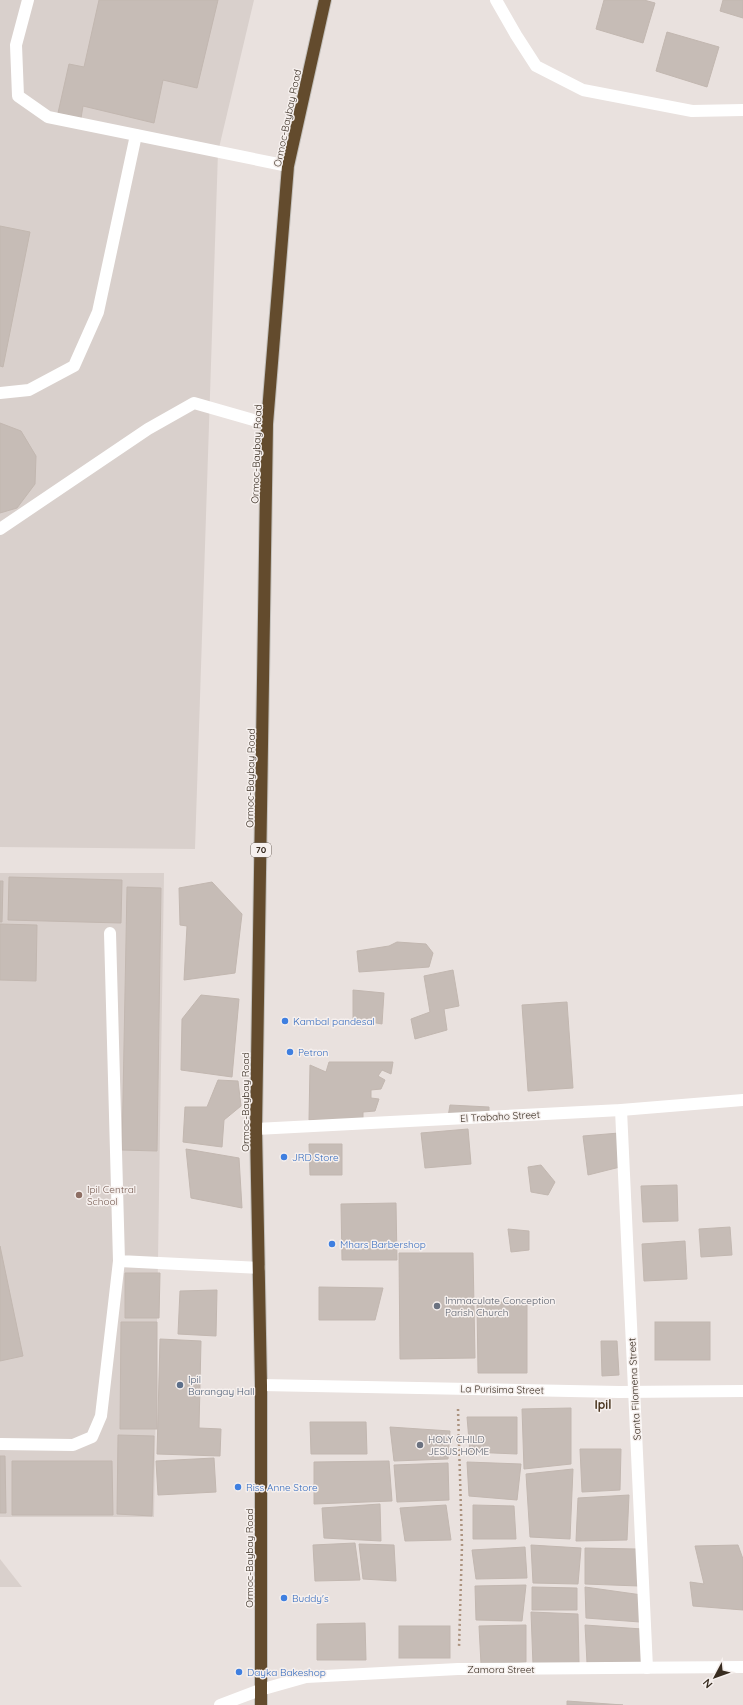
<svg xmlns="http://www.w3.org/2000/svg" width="743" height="1705" font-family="Quicksand,sans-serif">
	<rect width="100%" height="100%" fill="#e9e1de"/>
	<!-- built -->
	<g fill="#d9d0cc">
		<polygon points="0,0 254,0 218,152 195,849 0,847"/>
		<polygon points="0,873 164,873 154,1517 0,1517"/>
		<polygon points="0,1559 22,1587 0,1587"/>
	</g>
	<!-- building -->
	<g fill="#c6bcb6" stroke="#c2b7b0">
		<polygon points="99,0 218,0 197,88 163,80 154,123 83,106 81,118 58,113 69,64 84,67"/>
		<polygon points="604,0 644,0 655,3 643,43 596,29"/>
		<polygon points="723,0 743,0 743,18 720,11"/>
		<polygon points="667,32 719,47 707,87 656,71"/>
		<polygon points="0,226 30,232 3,367 0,366"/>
		<polygon points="0,423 21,431 36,456 35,484 17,508 0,513"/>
		<polygon points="9,877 122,880 121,923 8,920"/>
		<polygon points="0,881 3,881 2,922 0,922"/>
		<polygon points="212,882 242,914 235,973 184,980 187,926 180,925 179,888"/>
		<polygon points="127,887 161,888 157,1151 122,1150"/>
		<polygon points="0,924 37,925 36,981 0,980"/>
		<polygon points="397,942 426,944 433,953 429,967 359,972 357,951 389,946"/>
		<polygon points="453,970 459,1006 444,1009 447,1030 415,1039 411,1019 430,1012 424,976"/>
		<polygon points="353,990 384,993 382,1024 353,1019"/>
		<polygon points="201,995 239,999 232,1077 181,1070 182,1019"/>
		<polygon points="567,1002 573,1088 528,1091 522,1005"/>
		<polygon points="329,1062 393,1062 391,1074 382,1070 378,1076 385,1080 381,1089 371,1090 371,1098 379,1099 375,1111 363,1112 363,1120 309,1120 310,1065 326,1072"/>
		<polygon points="218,1080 238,1081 241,1106 224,1120 222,1147 183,1142 185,1107 207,1107"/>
		<polygon points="450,1105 489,1107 489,1115 448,1117"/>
		<polygon points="468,1129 471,1164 425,1168 421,1133"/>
		<polygon points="619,1133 620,1167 588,1175 583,1136"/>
		<polygon points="309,1144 342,1144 342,1175 310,1175"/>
		<polygon points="186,1149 239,1158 242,1208 191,1198"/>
		<polygon points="541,1165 555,1182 548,1195 531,1192 528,1167"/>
		<polygon points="677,1185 678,1221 643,1222 641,1186"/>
		<polygon points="396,1203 397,1260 342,1260 341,1204"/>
		<polygon points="730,1227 732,1255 701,1257 699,1229"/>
		<polygon points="508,1229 529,1231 529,1250 511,1252"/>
		<polygon points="685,1241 687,1279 644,1281 642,1244"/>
		<polygon points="0,1246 23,1356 0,1361"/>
		<polygon points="399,1253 473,1253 475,1358 400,1359"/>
		<polygon points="125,1273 160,1273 159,1318 125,1318"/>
		<polygon points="319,1287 383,1288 375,1320 319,1320"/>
		<polygon points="217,1290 216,1336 178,1334 180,1291"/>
		<polygon points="477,1302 527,1302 527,1373 478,1373"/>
		<polygon points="121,1322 157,1322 157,1429 120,1429"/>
		<rect x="655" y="1322" width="55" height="38"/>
		<polygon points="160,1339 201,1341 199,1428 221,1429 220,1456 157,1454"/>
		<polygon points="601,1341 617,1341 619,1375 602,1376"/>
		<polygon points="571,1408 571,1464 524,1469 522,1409"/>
		<polygon points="467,1417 517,1417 517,1454 470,1452"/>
		<polygon points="310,1422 366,1422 367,1454 311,1454"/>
		<polygon points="390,1427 450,1431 448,1459 394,1461"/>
		<polygon points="118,1435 154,1436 152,1516 117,1514"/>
		<polygon points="580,1449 621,1449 620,1490 582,1492"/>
		<polygon points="0,1456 5,1456 6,1513 0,1513"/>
		<polygon points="214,1458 216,1492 158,1495 156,1461"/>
		<polygon points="12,1461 112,1461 113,1515 12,1515"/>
		<polygon points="389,1461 392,1501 314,1504 314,1462"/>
		<polygon points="467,1462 521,1464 517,1500 469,1496"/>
		<polygon points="448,1463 449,1500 397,1502 394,1465"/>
		<polygon points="573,1469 570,1539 530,1537 526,1474"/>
		<polygon points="629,1495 627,1540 576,1541 578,1498"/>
		<polygon points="380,1504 381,1541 324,1538 322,1508"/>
		<polygon points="446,1505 451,1540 405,1541 400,1508"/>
		<polygon points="473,1505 514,1506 516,1539 473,1539"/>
		<polygon points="355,1543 360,1580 315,1581 313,1545"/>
		<polygon points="359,1544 394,1545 396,1581 363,1579"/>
		<polygon points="531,1545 581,1548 578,1584 533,1583"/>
		<polygon points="738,1545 743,1559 743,1610 693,1606 690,1582 704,1584 695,1546"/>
		<polygon points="525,1547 527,1578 476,1579 472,1550"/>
		<polygon points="585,1548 637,1549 639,1586 585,1584"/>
		<polygon points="526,1585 522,1621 476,1620 475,1586"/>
		<polygon points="532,1587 577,1588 577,1610 532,1610"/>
		<polygon points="585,1587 642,1595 640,1622 586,1618"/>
		<polygon points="531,1612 578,1614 579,1663 533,1665"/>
		<polygon points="365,1623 366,1660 317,1660 317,1624"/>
		<polygon points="526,1625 526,1662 481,1664 479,1626"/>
		<polygon points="585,1625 642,1629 641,1665 587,1663"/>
		<rect x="399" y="1626" width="51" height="32"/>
		<polygon points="567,1701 623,1705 567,1705"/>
	</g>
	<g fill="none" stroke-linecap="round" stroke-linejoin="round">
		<defs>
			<polyline id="highway" points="261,1705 261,1385 256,1129 267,424 288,166 325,0"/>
		</defs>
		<!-- highway casing -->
		<use href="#highway" stroke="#c3c0bc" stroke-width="14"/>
		<!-- path -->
		<polyline stroke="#ac937f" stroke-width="2.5" stroke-dasharray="2 3" stroke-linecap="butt" points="458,1409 462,1545 459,1648"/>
		<!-- lane -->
		<g stroke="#fff" stroke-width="12">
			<polyline points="28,0 16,45 18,96 48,117 288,166"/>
			<polyline points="0,393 29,390 74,366 98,312 136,135"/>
			<polyline points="110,933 119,1261 259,1268"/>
			<polyline points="0,1444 73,1445 92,1437 101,1416 119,1261"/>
		</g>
		<!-- street -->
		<g stroke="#fff" stroke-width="12">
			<polyline points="496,0 516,35 536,66 583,90 692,111 743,110"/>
			<polyline points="0,529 148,429 194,403 267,424"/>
			<polyline points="621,1110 647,1668"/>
			<polyline points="256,1129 621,1110 743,1100"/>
			<polyline points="261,1385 619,1392 743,1391"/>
			<polyline points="220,1705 260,1690 306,1677 458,1669 743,1667"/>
		</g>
		<!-- highway -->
		<use href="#highway" stroke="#634b2d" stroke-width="12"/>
	</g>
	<!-- markers -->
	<g fill="#3f7fe0" stroke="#f6f0ee" stroke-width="1.5">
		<circle cx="285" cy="1021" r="4"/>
		<circle cx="290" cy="1052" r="4"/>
		<circle cx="284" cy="1157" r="4"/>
		<circle cx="332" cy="1244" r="4"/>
		<circle cx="238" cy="1487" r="4"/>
		<circle cx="284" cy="1598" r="4"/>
		<circle cx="239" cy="1672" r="4"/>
	</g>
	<circle fill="#8d6e63" stroke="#f6f0ee" stroke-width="1.5" cx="79" cy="1195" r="4"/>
	<g fill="#6b7280" stroke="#f6f0ee" stroke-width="1.5">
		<circle cx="437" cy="1306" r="4"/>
		<circle cx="420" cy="1445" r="4"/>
	</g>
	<circle fill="#5c6f8a" stroke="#f6f0ee" stroke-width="1.5" cx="180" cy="1385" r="4"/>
	<g text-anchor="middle" stroke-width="3" stroke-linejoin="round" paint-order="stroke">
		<!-- shield labels -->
		<rect fill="#f6f0ee" stroke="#71675e" stroke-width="1" x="251" y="843" width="20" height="14" rx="3"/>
		<g font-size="9" font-weight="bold" fill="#382c20">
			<text x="261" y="853">70</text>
		</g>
		<!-- street labels -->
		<g font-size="10" fill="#382c20" stroke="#f6f0ee">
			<text transform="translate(287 118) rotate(-78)" y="4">Ormoc-Baybay Road</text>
			<text transform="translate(256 454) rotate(-88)" y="4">Ormoc-Baybay Road</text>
			<text transform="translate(250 778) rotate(-89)" y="4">Ormoc-Baybay Road</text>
			<text transform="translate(245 1102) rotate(-90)" y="4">Ormoc-Baybay Road</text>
			<text transform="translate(500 1116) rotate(-3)" y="4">El Trabaho Street</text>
			<text transform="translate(502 1389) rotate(1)" y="4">La Purisima Street</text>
			<text transform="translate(634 1389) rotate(-93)" y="4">Santa Filomena Street</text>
			<text transform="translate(249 1558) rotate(-90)" y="4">Ormoc-Baybay Road</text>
			<text x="501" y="1673">Zamora Street</text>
		</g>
		<!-- shop labels -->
		<g font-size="10" fill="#366cbe" stroke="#f6f0ee" text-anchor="start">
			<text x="293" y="1025">Kambal pandesal</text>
			<text x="298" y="1056">Petron</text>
			<text x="292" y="1161">JRD Store</text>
			<text x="340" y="1248">Mhars Barbershop</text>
			<text x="246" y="1491">Riss Anne Store</text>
			<text x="292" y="1602">Buddy's</text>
			<text x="247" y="1676">Dayka Bakeshop</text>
		</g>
		<!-- education labels -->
		<g font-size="10" fill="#785e54" stroke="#f6f0ee" text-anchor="start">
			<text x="87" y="1193">Ipil Central<tspan x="87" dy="12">School</tspan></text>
		</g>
		<!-- worship labels -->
		<g font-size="10" fill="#5b616d" stroke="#f6f0ee" text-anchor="start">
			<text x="445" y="1304">Immaculate Conception<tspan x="445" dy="12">Parish Church</tspan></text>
			<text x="428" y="1443">HOLY CHILD<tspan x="428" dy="12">JESUS HOME</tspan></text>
		</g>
		<!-- service labels -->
		<g font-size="10" fill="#4e5e75" stroke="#f6f0ee" text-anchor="start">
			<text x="188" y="1383">Ipil<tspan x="188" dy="12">Barangay Hall</tspan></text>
		</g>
		<!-- quarter labels -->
		<g font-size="12" font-weight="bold" fill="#49341d" stroke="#f6f0ee">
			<text x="603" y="1409">Ipil</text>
		</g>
	</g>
	<!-- north arrow -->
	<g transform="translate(715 1677) rotate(229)" stroke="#f6f0ee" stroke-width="3" paint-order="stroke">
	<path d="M0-3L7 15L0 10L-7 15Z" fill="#382c20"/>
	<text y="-6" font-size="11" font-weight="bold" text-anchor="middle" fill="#382c20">N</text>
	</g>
</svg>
